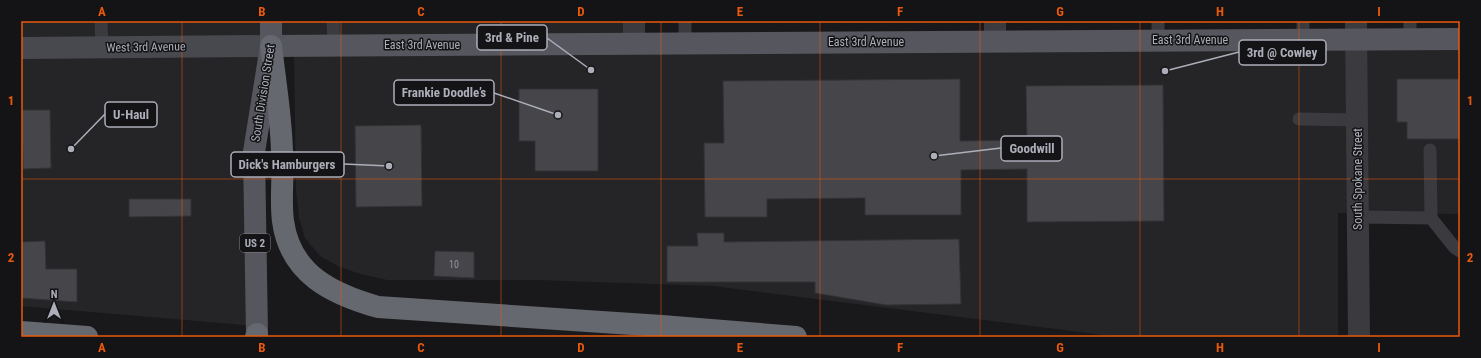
<svg xmlns="http://www.w3.org/2000/svg" width="1481" height="358" font-family="'Roboto Condensed',sans-serif">
	<rect width="100%" height="100%" fill="#19181a"/>
	<!-- built -->
	<polygon fill="#252527" points="21,21 634,21 634,43 1460,39 1460,214 1338,213 1338,337 1119,337 713,286 536,280 387,280 357,273 338,266 320,256 305,238 299,218 296,190 294,47 272,46 254,152 257,326 21,306"/>
	<!-- building -->
	<g fill="#46464a" stroke="#333336">
		<polygon points="960,79 960,141 1027,140 1026,86 1163,85 1164,221 1027,222 1027,169 961,170 961,215 865,215 865,198 767,199 767,217 705,217 704,143 724,143 723,81"/>
		<polygon points="1397,79 1460,79 1460,139 1407,139 1407,122 1397,122"/>
		<polygon points="519,89 598,89 598,171 535,171 535,141 519,141"/>
		<polygon points="22,110 50,110 51,168 23,169"/>
		<polygon points="421,125 422,206 356,207 355,126"/>
		<polygon points="129,199 191,199 191,216 129,217"/>
		<polygon points="697,233 724,233 724,242 959,239 961,304 886,305 815,293 815,282 667,282 667,246 698,246"/>
		<polygon points="45,241 46,269 77,269 77,302 21,298 21,242"/>
		<polygon points="435,251 474,252 474,278 434,276"/>
	</g>
	<g fill="none" stroke-linecap="round" stroke-linejoin="round">
		<!-- service -->
		<g stroke="#3a3a3f" stroke-width="13">
			<polyline points="101,21 102,47"/>
			<polyline points="333,21 334,46"/>
			<polyline points="685,21 685,43"/>
			<polyline points="1158,21 1158,40"/>
			<polyline points="1303,21 1303,40"/>
			<polyline points="1410,21 1410,39"/>
			<polyline points="1299,119 1357,120"/>
			<polyline points="1358,217 1431,218 1430,150"/>
			<polyline points="1431,218 1455,248 1460,251"/>
		</g>
		<!-- minor -->
		<g stroke="#3a3a3f" stroke-width="22">
			<polyline points="634,21 634,43"/>
			<polyline points="995,21 995,41"/>
			<polyline points="1356,21 1359,337"/>
		</g>
		<!-- secondary -->
		<polyline stroke="#48494f" stroke-width="22" points="21,48 271,46"/>
		<!-- primary -->
		<g stroke="#56575e" stroke-width="22">
			<polyline points="271,46 1460,39"/>
			<polyline points="257,334 254,152 271,46 271,21"/>
		</g>
		<!-- motorway -->
		<g stroke="#66686f" stroke-width="22">
			<path d="M 271,46 C 275,81 281,116 282,151 C 284,175 280,198 283,221 C 290,274 332,294 378,307 L 662,326 L 796,337"/>
			<polyline points="21,332 87,337"/>
			<polyline points="256,337 257,334"/>
		</g>
	</g>
	<!-- grid -->
	<path fill="none" stroke="#e8590c" stroke-width="1" stroke-opacity="0.55" d="M 182,21 L 182,337M 341,21 L 341,337M 501,21 L 501,337M 661,21 L 661,337M 820,21 L 820,337M 980,21 L 980,337M 1140,21 L 1140,337M 1299,21 L 1299,337M 21,179 L 1460,179"/>
	<g text-anchor="middle" stroke-width="3" stroke-linejoin="round" paint-order="stroke">
		<!-- number labels -->
		<g font-size="10" fill="#92959d">
			<text x="454" y="268">10</text>
		</g>
		<!-- shield labels -->
		<rect fill="#141315" stroke="#7e8088" stroke-width="1" x="240" y="234" width="30" height="18" rx="3"/>
		<g font-size="11" font-weight="bold" fill="#acafb9">
			<text x="255" y="247">US 2</text>
		</g>
		<!-- street labels -->
		<g font-size="12" fill="#acafb9" stroke="#141315">
			<text x="1190" y="44">East 3rd Avenue</text>
			<text x="866" y="46">East 3rd Avenue</text>
			<text x="422" y="49">East 3rd Avenue</text>
			<text transform="translate(146 47) rotate(-1)" y="4">West 3rd Avenue</text>
			<text transform="translate(263 93) rotate(-81)" y="4">South Division Street</text>
			<text transform="translate(1358 179) rotate(-90)" y="4">South Spokane Street</text>
		</g>
	</g>
	<!-- callouts -->
	<path fill="none" stroke="#acafb9" stroke-width="1.5" d="M591 70L547 38M1165 71L1239 52M558 115L494 93M71 149L105 114M934 156L1001 148M389 166L344 164"/>
	<g fill="#acafb9" stroke="#141315" stroke-width="1.5">
		<circle cx="591" cy="70" r="4"/>
		<circle cx="1165" cy="71" r="4"/>
		<circle cx="558" cy="115" r="4"/>
		<circle cx="71" cy="149" r="4"/>
		<circle cx="934" cy="156" r="4"/>
		<circle cx="389" cy="166" r="4"/>
	</g>
	<g fill="#141315" stroke="#acafb9" stroke-width="1.5">
		<rect x="477" y="25" width="70" height="25" rx="4"/>
		<rect x="1239" y="40" width="87" height="25" rx="4"/>
		<rect x="394" y="80" width="100" height="25" rx="4"/>
		<rect x="105" y="102" width="52" height="25" rx="4"/>
		<rect x="1001" y="136" width="61" height="25" rx="4"/>
		<rect x="231" y="152" width="113" height="25" rx="4"/>
	</g>
	<g font-size="13" text-anchor="middle" font-weight="bold" fill="#acafb9">
		<text x="512" y="42">3rd &amp; Pine</text>
		<text x="1282" y="57">3rd @ Cowley</text>
		<text x="444" y="97">Frankie Doodle’s</text>
		<text x="131" y="119">U-Haul</text>
		<text x="1032" y="153">Goodwill</text>
		<text x="287" y="169">Dick's Hamburgers</text>
	</g>
	<!-- border -->
	<rect width="1481" height="358" fill="none" stroke="#141315" stroke-width="44"/>
	<!-- north arrow -->
	<g transform="translate(54 304)" stroke="#141315" stroke-width="3" paint-order="stroke">
	<path d="M0-3L7 15L0 10L-7 15Z" fill="#acafb9"/>
	<text y="-6" font-size="11" font-weight="bold" text-anchor="middle" fill="#acafb9">N</text>
	</g>
	<rect x="22" y="22" width="1437" height="314" fill="none" stroke="#e8590c" stroke-width="1.5"/>
	<g font-size="13" text-anchor="middle" font-weight="bold" fill="#e8590c">
		<text x="102" y="16">A</text>
		<text x="262" y="16">B</text>
		<text x="421" y="16">C</text>
		<text x="581" y="16">D</text>
		<text x="740" y="16">E</text>
		<text x="900" y="16">F</text>
		<text x="1060" y="16">G</text>
		<text x="1220" y="16">H</text>
		<text x="1379" y="16">I</text>
		<text x="11" y="105">1</text>
		<text x="1470" y="105">1</text>
		<text x="11" y="262">2</text>
		<text x="1470" y="262">2</text>
		<text x="102" y="352">A</text>
		<text x="262" y="352">B</text>
		<text x="421" y="352">C</text>
		<text x="581" y="352">D</text>
		<text x="740" y="352">E</text>
		<text x="900" y="352">F</text>
		<text x="1060" y="352">G</text>
		<text x="1220" y="352">H</text>
		<text x="1379" y="352">I</text>
	</g>
</svg>
